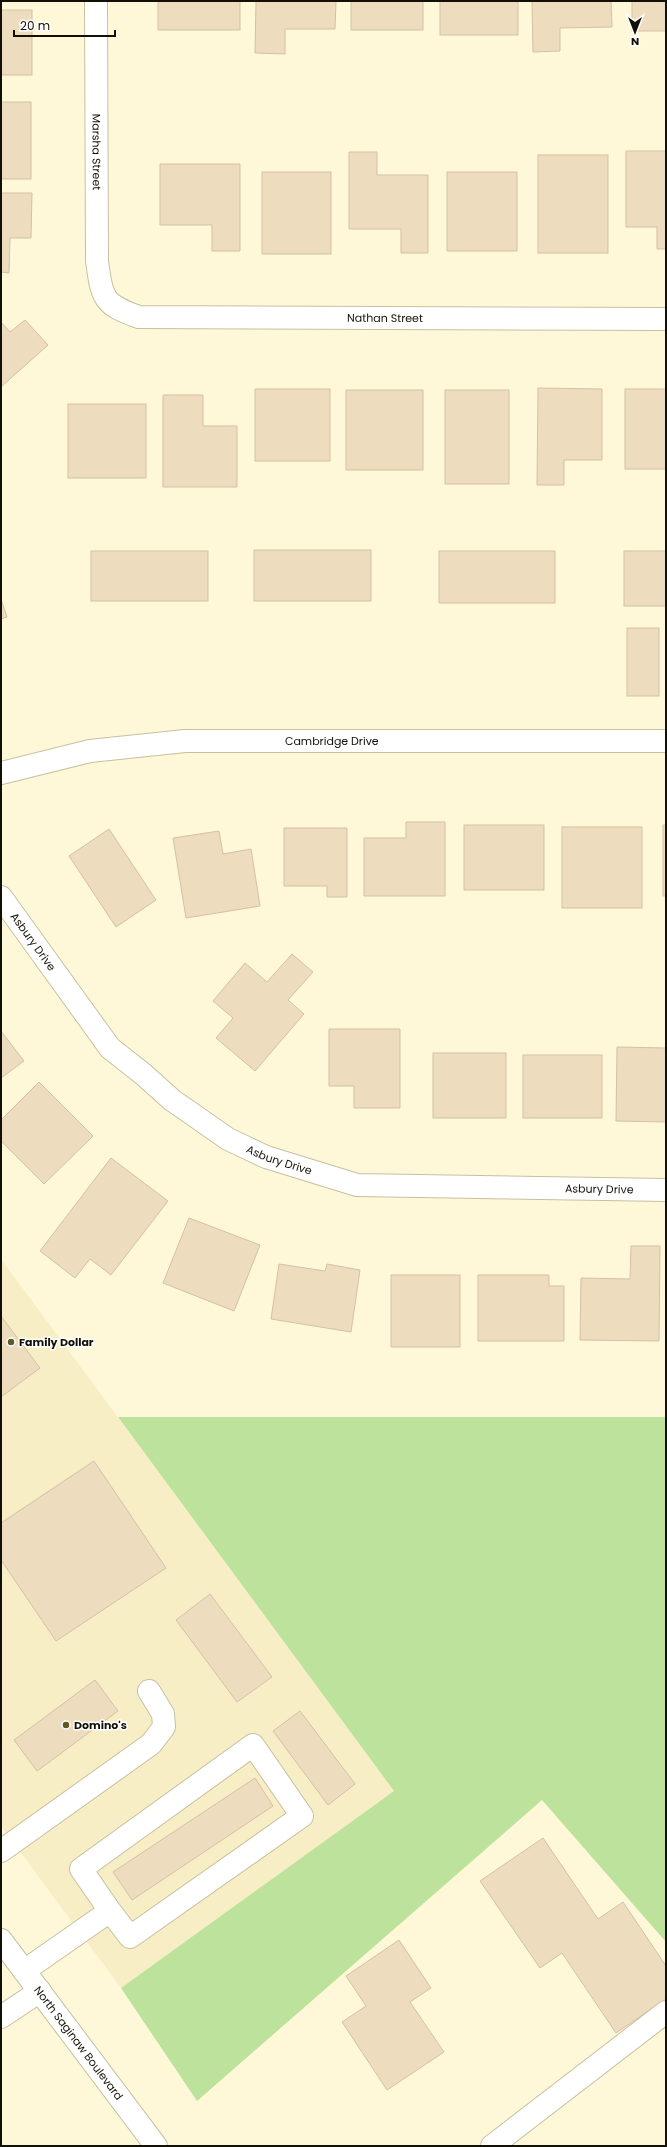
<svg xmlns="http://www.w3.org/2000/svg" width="667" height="2147" font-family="Poppins,sans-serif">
	<rect width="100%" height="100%" fill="#fff8d8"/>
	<!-- built -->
	<polygon fill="#f7eec6" points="1,1259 394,1791 121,1988 1,1826"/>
	<!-- green -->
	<polygon fill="#bde29c" points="118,1417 666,1417 666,1942 542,1800 197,2101 121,1988 394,1791"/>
	<!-- building -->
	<g fill="#eedcbf" stroke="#d3c1a5">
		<rect x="158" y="1" width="82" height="29"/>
		<polygon points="256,1 336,1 335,29 285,29 285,54 255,53"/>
		<rect x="351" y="1" width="72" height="29"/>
		<rect x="440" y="1" width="78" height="34"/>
		<polygon points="532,1 611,1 612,27 560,28 560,51 533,52"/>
		<rect x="632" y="1" width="34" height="30"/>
		<rect x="1" y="10" width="31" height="65"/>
		<rect x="1" y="102" width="30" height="77"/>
		<polygon points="626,151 666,151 666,249 657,249 657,227 626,227"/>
		<polygon points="349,152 377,152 377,175 428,175 428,253 401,253 401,229 349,229"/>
		<rect x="538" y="155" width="70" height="98"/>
		<polygon points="160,164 240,164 240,251 212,251 212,225 160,225"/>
		<rect x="262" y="172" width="69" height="82"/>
		<rect x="447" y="172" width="70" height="79"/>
		<polygon points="1,193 32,193 31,238 10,238 9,273 1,272"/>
		<polygon points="25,320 48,345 1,387 1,322 10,332"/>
		<polygon points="538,388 602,389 602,460 564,460 564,485 537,485"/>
		<rect x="255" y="389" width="75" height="72"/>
		<rect x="625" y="389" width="41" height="80"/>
		<rect x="346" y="390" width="77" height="80"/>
		<rect x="445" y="390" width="64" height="94"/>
		<polygon points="163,395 203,395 203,426 237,426 237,487 163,487"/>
		<rect x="68" y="404" width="78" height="74"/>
		<rect x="254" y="550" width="117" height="51"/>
		<rect x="91" y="551" width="117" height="50"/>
		<rect x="439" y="551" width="116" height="52"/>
		<rect x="624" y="551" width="42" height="55"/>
		<polygon points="1,599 7,617 1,619"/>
		<rect x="627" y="628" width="32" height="68"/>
		<polygon points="406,822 445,822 445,896 364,896 364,838 406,838"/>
		<rect x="464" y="825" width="80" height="65"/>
		<rect x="663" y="825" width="3" height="71"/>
		<rect x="562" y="827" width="80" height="81"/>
		<polygon points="284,828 347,828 347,897 327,897 327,886 284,886"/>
		<polygon points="109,829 156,900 116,927 69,856"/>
		<polygon points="219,831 223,854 251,849 260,906 186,918 173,838"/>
		<polygon points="292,954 313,972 288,1000 304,1014 255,1071 216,1038 233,1018 213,1001 245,963 267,982"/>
		<polygon points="329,1029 400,1029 400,1108 354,1108 354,1086 329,1086"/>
		<polygon points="1,1031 24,1061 1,1078"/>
		<polygon points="617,1047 666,1048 666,1122 616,1121"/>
		<rect x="433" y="1053" width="73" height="65"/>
		<rect x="523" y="1055" width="79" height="63"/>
		<polygon points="39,1082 93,1136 44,1184 1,1141 1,1120"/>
		<polygon points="111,1158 168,1201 111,1275 90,1259 75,1278 40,1251"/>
		<polygon points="189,1218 260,1245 234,1311 163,1283"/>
		<polygon points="631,1246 660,1246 659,1341 580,1340 581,1278 630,1279"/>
		<polygon points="279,1264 325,1271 327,1264 360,1270 351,1332 271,1319"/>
		<rect x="391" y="1275" width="69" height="72"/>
		<polygon points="478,1275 549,1275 549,1286 564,1286 564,1341 478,1341"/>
		<polygon points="1,1316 40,1368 1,1397"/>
		<polygon points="94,1461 166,1568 56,1641 1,1560 1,1523"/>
		<polygon points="210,1594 272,1677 237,1702 176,1620"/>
		<polygon points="95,1680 118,1711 37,1771 14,1740"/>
		<polygon points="300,1711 355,1784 328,1805 273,1731"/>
		<polygon points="255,1778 273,1806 132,1900 113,1872"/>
		<polygon points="543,1838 598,1919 623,1902 666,1966 666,1999 616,2033 562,1953 540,1968 480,1881"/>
		<polygon points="399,1940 431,1988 410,2002 444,2052 387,2090 342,2022 366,2006 346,1976"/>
	</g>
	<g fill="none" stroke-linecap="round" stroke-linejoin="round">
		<defs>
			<g id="minor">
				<path id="s1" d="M 96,1 L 97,261 C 102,298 103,305 139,317 L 666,319"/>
				<path id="s2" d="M 1,773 L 90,751 L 185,741 L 666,741"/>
				<path id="s3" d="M 1,897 L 110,1048 L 143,1074 L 172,1100 L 228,1139 L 266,1157 L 357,1185 L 666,1190"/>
				<polyline points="1,1851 151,1744 164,1727 163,1714 149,1691"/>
				<polyline points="24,1971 110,1911 130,1937 302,1816 253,1745 81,1869 110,1911"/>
				<polyline points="1,2017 40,1991"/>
				<polyline points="492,2146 666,2012"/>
			</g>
			<g id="major">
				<path id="s4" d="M 1,1940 L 156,2146"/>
			</g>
		</defs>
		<!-- minor casing -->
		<use href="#minor" stroke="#c6c0a0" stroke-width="24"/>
		<!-- major casing -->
		<use href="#major" stroke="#c6c0a0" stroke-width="24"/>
		<!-- minor -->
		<use href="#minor" stroke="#fff" stroke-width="22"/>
		<!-- major -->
		<use href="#major" stroke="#fff" stroke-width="22"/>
	</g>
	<!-- markers -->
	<g fill="#5e5a26" stroke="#fff" stroke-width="1.5">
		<circle cx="11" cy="1342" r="4"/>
		<circle cx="66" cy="1725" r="4"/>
	</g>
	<g text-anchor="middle" stroke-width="3" stroke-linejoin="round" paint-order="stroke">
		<!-- street labels -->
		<g font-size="11" fill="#120f05" stroke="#fff">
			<text dy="4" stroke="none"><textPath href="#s1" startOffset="151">Marsha Street</textPath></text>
			<text dy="4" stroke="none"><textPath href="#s1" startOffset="583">Nathan Street</textPath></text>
			<text dy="4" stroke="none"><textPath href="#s2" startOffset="334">Cambridge Drive</textPath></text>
			<text dy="4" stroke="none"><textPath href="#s3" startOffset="55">Asbury Drive</textPath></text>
			<text dy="4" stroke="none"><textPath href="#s3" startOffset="391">Asbury Drive</textPath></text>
			<text dy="4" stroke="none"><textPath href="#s3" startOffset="715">Asbury Drive</textPath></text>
			<text dy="4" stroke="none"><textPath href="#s4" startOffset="129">North Saginaw Boulevard</textPath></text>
		</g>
		<!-- poi labels -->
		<g font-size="11" font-weight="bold" fill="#120f05" stroke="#fff" text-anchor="start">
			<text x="19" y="1346">Family Dollar</text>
			<text x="74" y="1729">Domino's</text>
		</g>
	</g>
	<!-- border -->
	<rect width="667" height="2147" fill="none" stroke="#120f05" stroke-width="4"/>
	<!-- north arrow -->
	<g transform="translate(635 32) rotate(180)" stroke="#ffffff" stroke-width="3" paint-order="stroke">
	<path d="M0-3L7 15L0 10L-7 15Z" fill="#120f05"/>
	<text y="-6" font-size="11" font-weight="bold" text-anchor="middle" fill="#120f05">N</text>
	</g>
	<!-- scale -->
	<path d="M14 30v6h101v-6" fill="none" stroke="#120f05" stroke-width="2"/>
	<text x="20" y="30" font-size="12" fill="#120f05" stroke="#ffffff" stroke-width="3" paint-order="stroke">20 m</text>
</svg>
